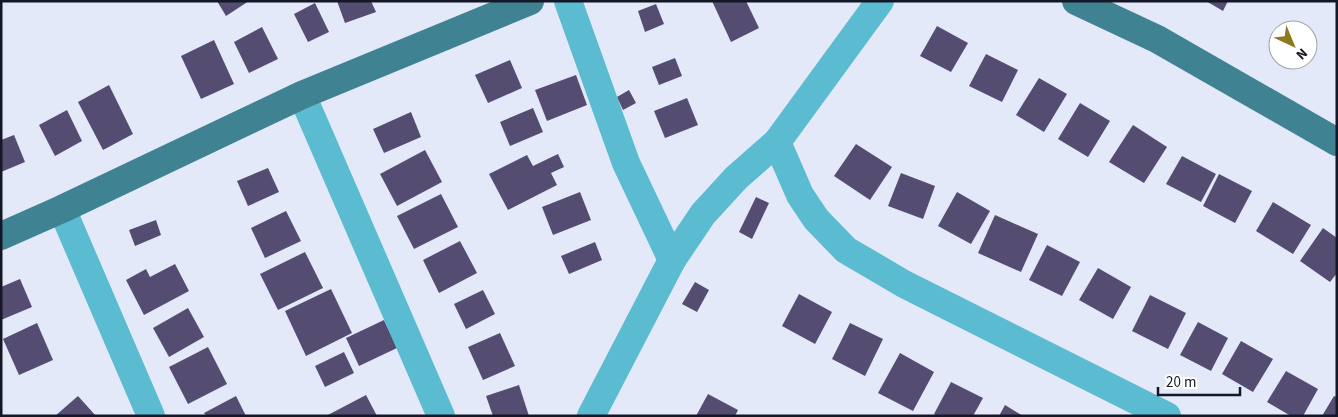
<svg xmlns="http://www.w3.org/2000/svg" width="1338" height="417" font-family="'Source Sans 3',sans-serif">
	<rect width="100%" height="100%" fill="#e4e9fa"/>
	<!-- building -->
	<g fill="#544c71">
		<polygon points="217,1 249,1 226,16"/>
		<polygon points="337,1 371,1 376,12 345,23"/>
		<polygon points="712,1 746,1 759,28 731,42"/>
		<polygon points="1206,1 1228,1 1223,11"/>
		<polygon points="315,3 329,32 308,42 294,14"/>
		<polygon points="656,4 664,24 645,32 638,11"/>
		<polygon points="937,26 968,43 951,72 920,56"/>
		<polygon points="262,27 278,59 249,73 234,42"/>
		<polygon points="214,40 234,84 201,99 181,56"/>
		<polygon points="986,54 1018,70 1002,102 969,86"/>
		<polygon points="675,58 682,76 659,85 652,67"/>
		<polygon points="510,60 522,88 488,103 475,75"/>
		<polygon points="576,75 587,105 547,121 535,90"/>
		<polygon points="1039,78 1067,94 1044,132 1016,115"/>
		<polygon points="109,85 133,134 103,150 78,102"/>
		<polygon points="629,90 636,103 623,110 617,97"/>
		<polygon points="687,98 698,125 665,138 654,111"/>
		<polygon points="1080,103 1110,121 1088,157 1058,139"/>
		<polygon points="533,108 543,132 510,146 500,122"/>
		<polygon points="67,110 82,141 55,156 39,125"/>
		<polygon points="411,112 421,137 384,153 373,129"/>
		<polygon points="1133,125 1167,147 1144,183 1109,162"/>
		<polygon points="14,135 25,162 1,172 1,140"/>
		<polygon points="856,144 892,167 870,200 834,176"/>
		<polygon points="425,150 442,182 397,206 380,174"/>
		<polygon points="558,154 564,167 551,173 557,185 508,210 489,174 527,155 533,166"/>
		<polygon points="1182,156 1216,174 1201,202 1166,184"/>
		<polygon points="268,168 279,192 248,206 237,181"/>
		<polygon points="901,173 935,186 923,219 888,206"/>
		<polygon points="1219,174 1252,191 1235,223 1203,206"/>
		<polygon points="580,192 591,220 553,235 542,207"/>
		<polygon points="957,192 990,211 971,244 938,226"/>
		<polygon points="441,194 458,227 414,249 397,216"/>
		<polygon points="756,197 769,203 752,239 739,232"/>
		<polygon points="1273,202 1311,225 1293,254 1256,231"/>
		<polygon points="286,211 301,241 265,258 251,228"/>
		<polygon points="995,215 1038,234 1021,272 978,253"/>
		<polygon points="156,220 161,235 135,246 129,230"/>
		<polygon points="1323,228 1337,238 1337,273 1330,282 1300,261"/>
		<polygon points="460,241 477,273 439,293 423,260"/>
		<polygon points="595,242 602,260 569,274 561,256"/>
		<polygon points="1047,245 1080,262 1062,296 1029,280"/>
		<polygon points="305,252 323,288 278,310 260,274"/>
		<polygon points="175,264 189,291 144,315 126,280 146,269 150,277"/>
		<polygon points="1098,268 1131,287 1113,319 1079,300"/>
		<polygon points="20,279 32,307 1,320 1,287"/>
		<polygon points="695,282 709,290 697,312 682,304"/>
		<polygon points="331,289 352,333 306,356 285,311"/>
		<polygon points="483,290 495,314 466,329 454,304"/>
		<polygon points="799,294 832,312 815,344 782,326"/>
		<polygon points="1150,295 1186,313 1168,349 1132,331"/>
		<polygon points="188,308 204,337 169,357 153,328"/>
		<polygon points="384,320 397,348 359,366 346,338"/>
		<polygon points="1198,322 1228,338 1211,371 1180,355"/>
		<polygon points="37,323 53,360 19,375 3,339"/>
		<polygon points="850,323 883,339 865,376 832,359"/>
		<polygon points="500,333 515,366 483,380 468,347"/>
		<polygon points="1241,341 1273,359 1253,392 1222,374"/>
		<polygon points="208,347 227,384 188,404 169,367"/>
		<polygon points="344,352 354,373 325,387 315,366"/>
		<polygon points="900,353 934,372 913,411 878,393"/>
		<polygon points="1286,371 1318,389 1303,416 1291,416 1267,402"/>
		<polygon points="951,382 983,398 973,416 937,416 934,414"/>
		<polygon points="519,385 529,416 493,416 486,396"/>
		<polygon points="708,394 738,410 735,416 696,416"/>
		<polygon points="366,395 377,416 326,416"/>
		<polygon points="78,396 96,416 55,416"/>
		<polygon points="236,396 246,416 206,416 204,413"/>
		<polygon points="1334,396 1337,397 1337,416 1322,416"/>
		<polygon points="1005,405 1023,416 999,416"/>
	</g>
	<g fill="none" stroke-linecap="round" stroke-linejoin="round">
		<!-- minor -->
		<g stroke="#5bbbd0" stroke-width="28">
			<polyline points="568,1 626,163 672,260"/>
			<polyline points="302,95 441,416"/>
			<polyline points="777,142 800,195 816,219 846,250 904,284 1167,416"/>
			<polyline points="62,209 151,416"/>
			<polyline points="591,416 672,260 703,214 736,178 777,142 880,1"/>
		</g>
		<!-- major -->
		<g stroke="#3f8291" stroke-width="28">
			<polyline points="1076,1 1157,39 1337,142"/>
			<polyline points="1,236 62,209 302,95 530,1"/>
		</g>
	</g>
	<!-- border -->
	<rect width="1338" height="417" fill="none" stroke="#141726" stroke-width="5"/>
	<!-- north arrow -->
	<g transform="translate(1293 45) rotate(136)"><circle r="24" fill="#ffffff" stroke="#a1a2a8"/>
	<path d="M0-4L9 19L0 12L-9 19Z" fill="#8f791e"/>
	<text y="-8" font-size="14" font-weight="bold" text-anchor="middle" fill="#141726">N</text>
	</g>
	<!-- scale -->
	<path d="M1158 387v8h82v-8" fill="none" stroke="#141726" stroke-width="2.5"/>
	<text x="1166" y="387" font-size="15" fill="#141726" stroke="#ffffff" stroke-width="4" paint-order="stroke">20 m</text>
</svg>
